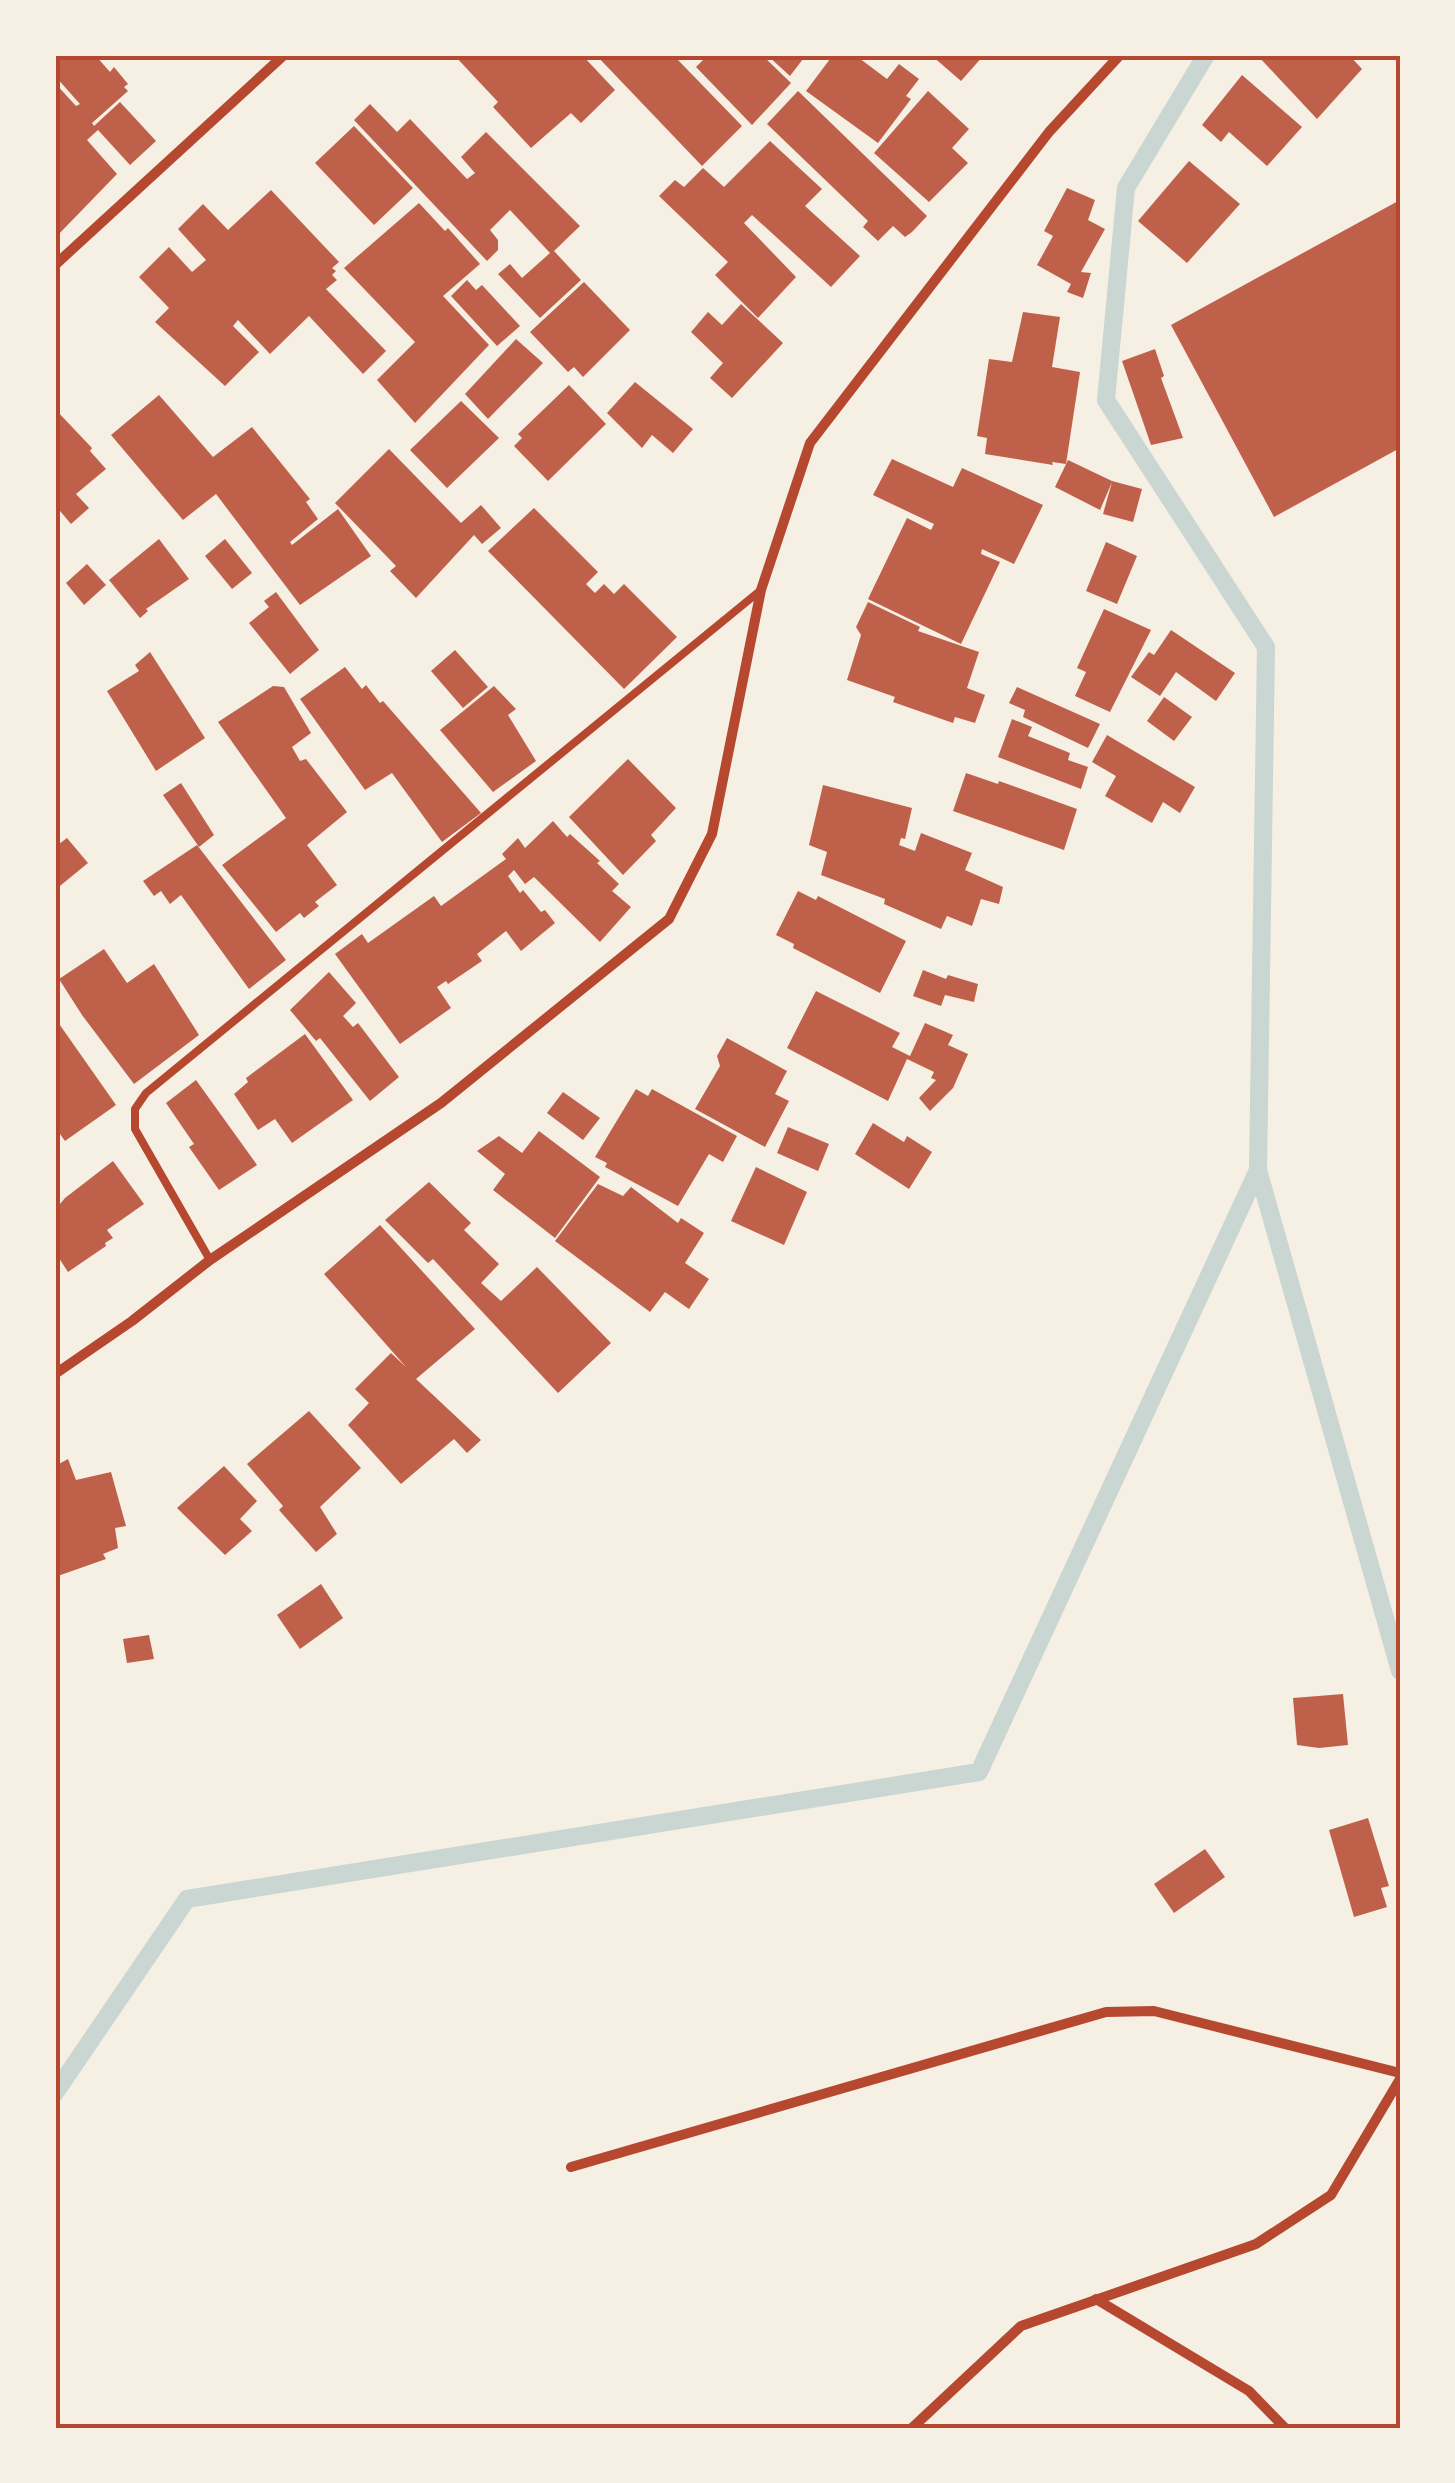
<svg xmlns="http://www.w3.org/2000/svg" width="1455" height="2483" font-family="Helvetica,sans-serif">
	<rect width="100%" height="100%" fill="#f6efe4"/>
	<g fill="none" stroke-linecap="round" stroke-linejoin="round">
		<!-- stream -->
		<g stroke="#c9d6d2" stroke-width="18">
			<polyline points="1206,55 1126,188 1106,400 1266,647 1258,1170 1400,1671"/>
			<polyline points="55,2093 187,1899 979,1772 1258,1170"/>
		</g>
	</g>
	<!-- building -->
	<g fill="#bf614a">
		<polygon points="55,55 95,55 110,72 114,67 128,84 124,87 128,91 92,123 94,126 120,102 156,141 130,165 98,130 87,140 117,174 55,238 55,83 76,106 80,104 55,76"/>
		<polygon points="454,55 582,55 615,90 581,123 571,113 531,148 493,107 498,102"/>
		<polygon points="596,55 677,55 678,60 742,126 702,166"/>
		<polygon points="708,55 762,55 791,83 752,125 696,67"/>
		<polygon points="767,55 806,55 790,76"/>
		<polygon points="833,55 855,55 887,79 899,64 919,79 906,96 911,99 878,143 806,91"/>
		<polygon points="931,55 984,55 961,81"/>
		<polygon points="1257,55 1349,55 1362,69 1317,119"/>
		<polygon points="1242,75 1302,127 1267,166 1229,132 1221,142 1202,125"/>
		<polygon points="798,91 927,216 912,232 905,237 893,226 878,241 863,227 868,221 767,124"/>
		<polygon points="928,91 969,129 952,148 968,163 929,202 874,153"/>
		<polygon points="370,104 397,132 410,119 467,179 475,173 461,157 486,132 580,226 554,251 581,280 540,318 498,274 510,264 522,278 550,253 510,210 490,230 498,240 498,250 487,261 354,120"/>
		<polygon points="354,126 413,188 374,225 315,163"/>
		<polygon points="770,141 822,189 805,206 860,256 831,287 752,215 744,223 796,277 758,318 715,275 728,262 659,196 675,180 684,187 703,168 724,187"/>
		<polygon points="1189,161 1240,204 1187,263 1138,221"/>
		<polygon points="1067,188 1095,200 1088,220 1105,229 1081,272 1091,273 1083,298 1067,292 1071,284 1037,265 1053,236 1044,231"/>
		<polygon points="271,190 339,262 332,268 336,271 332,275 337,280 326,289 386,351 363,374 309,316 270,354 238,320 233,326 259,352 225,386 155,322 169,308 139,277 169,247 192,272 206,260 178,229 203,204 228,230"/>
		<polygon points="1400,200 1400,448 1274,517 1171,325"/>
		<polygon points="419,203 445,231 448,228 480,264 443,296 489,345 415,423 377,380 415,342 344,268"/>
		<polygon points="467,280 476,290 482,285 520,326 497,346 451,296"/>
		<polygon points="584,282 630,330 583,377 574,367 568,372 530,332"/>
		<polygon points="741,304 783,343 732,398 710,378 723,363 691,332 708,312 722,325"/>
		<polygon points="1023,312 1060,317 1052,367 1080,372 1066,464 1052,462 1053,465 985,454 987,438 977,436 989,359 1012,362"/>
		<polygon points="516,339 543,363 488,419 465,394"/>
		<polygon points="1155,349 1164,376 1161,378 1183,438 1151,445 1122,361"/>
		<polygon points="635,382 693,429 673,453 652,435 642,448 607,413"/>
		<polygon points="569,385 606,424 548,481 514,446 522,438 518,434"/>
		<polygon points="159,395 213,457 252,427 310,499 306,502 318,519 290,542 292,545 338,509 371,556 300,605 216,494 183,520 111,435"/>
		<polygon points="461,401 499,438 447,488 410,450"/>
		<polygon points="55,409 92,448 90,451 106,469 76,494 89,508 71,524 55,505"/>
		<polygon points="389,449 461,523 481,505 501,528 482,544 474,535 416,598 390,571 396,566 335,503"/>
		<polygon points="892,459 953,487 962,468 1043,505 1014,564 982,549 981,554 1000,562 961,644 868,599 907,518 931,530 934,524 873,495"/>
		<polygon points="1068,460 1112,481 1142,489 1133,522 1103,514 1112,482 1100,510 1055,487"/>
		<polygon points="534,508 598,572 586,584 595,593 604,584 614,594 624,584 677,637 624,689 488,551"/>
		<polygon points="159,539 189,579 146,609 148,611 140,618 109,580"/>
		<polygon points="225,539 252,573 232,589 205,556"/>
		<polygon points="1106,542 1137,556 1117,604 1086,591"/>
		<polygon points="87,564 106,585 84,605 66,583"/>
		<polygon points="276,592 319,650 290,674 249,623 269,607 264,601"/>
		<polygon points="868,602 920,627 918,631 979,652 967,688 985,695 975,723 955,717 953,723 893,702 895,697 847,680 861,635 856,627"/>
		<polygon points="1104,609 1151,630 1110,712 1075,696 1086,672 1077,668"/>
		<polygon points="1171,630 1235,673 1216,701 1176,672 1160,696 1131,677 1149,652 1154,655"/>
		<polygon points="455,650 488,687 463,708 431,671"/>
		<polygon points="150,652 205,738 156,771 107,691 139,671 135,665"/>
		<polygon points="345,667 362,689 366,685 380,703 383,701 481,813 442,842 392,773 365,790 300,699"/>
		<polygon points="273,686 284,687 311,733 292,747 300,761 306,759 347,812 307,845 337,885 315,902 319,906 304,918 300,913 276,932 222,865 286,818 218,722"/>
		<polygon points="494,686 516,709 508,715 536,761 493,792 440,730"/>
		<polygon points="1017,687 1100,724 1088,748 1023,717 1025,710 1009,703"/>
		<polygon points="1164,697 1192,717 1174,741 1147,721"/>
		<polygon points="1012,719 1032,727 1028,736 1070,753 1068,760 1088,767 1081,789 998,757"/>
		<polygon points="1107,735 1195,787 1180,813 1163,802 1152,823 1105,796 1116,776 1092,762"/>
		<polygon points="628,759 676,808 651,835 656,841 623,875 569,817"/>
		<polygon points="966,773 998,784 999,781 1077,809 1064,850 953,811"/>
		<polygon points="181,783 214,835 199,847 163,795"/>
		<polygon points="823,785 912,808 905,839 901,838 899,845 915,851 921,833 972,853 965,870 1003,887 999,904 981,899 972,926 947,916 941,929 884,904 885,899 821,875 827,852 809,845"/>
		<polygon points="553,821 567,837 570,834 600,861 597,863 619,884 612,891 631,907 600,942 534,877 525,884 514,870 508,876 520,893 523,890 541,912 545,910 555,923 521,951 506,931 477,954 482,961 448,984 446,981 437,987 451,1008 400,1044 335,954 362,934 368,943 434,896 441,906 506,859 502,854 518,838 525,848"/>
		<polygon points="67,838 88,863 55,890 55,847"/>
		<polygon points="197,845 286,960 249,989 181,895 170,904 161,891 154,896 143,881"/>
		<polygon points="798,891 816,900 818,896 906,941 880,993 793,948 794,944 776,935"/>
		<polygon points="104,949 127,983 154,964 199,1035 134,1084 82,1015 59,979"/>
		<polygon points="923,970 946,979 948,975 978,984 974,1002 945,995 941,1006 913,996"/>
		<polygon points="329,972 356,1003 343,1016 353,1027 358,1023 399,1077 370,1101 320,1038 316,1041 290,1010"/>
		<polygon points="816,991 900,1033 892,1047 910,1056 925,1023 953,1035 948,1045 968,1054 953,1088 930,1111 919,1098 936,1080 931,1078 934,1072 907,1059 888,1101 787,1048"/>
		<polygon points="55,1018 116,1105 65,1141 55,1127"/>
		<polygon points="305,1034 353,1100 292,1143 275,1119 258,1130 234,1094 248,1082 246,1078"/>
		<polygon points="727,1038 787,1071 775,1094 789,1101 765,1147 695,1109 720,1066 717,1056"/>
		<polygon points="196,1080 257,1165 219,1190 189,1147 194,1144 166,1103"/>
		<polygon points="636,1089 648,1096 652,1089 737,1136 723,1162 709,1154 678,1206 605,1167 607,1163 595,1157"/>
		<polygon points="563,1092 600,1118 583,1140 547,1113"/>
		<polygon points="873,1123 904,1142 907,1136 932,1152 909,1189 855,1154"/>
		<polygon points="788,1127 829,1144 818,1171 777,1153"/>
		<polygon points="539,1131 600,1177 555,1238 493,1190 505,1174 477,1151 499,1136 522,1153"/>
		<polygon points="113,1161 144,1204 107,1230 113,1238 105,1243 106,1246 68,1272 55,1252 55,1210 65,1198"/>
		<polygon points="756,1167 807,1192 784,1245 731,1221"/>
		<polygon points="429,1182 471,1223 464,1230 499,1264 481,1283 501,1301 537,1267 611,1343 558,1393 433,1259 428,1263 385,1220"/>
		<polygon points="598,1184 623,1196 631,1187 678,1223 681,1218 704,1233 685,1263 709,1279 689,1309 665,1292 650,1312 555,1241"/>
		<polygon points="380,1225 475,1329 416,1379 481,1440 467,1453 454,1439 401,1484 348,1425 369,1403 355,1389 391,1353 406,1367 324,1274"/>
		<polygon points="309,1411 361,1468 320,1507 337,1534 316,1552 279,1510 283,1506 247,1464"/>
		<polygon points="68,1459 76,1480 111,1472 126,1526 115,1528 118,1548 103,1554 106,1559 55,1577 55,1466"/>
		<polygon points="224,1466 257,1501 240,1519 252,1531 225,1555 177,1508"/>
		<polygon points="321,1584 343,1618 300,1649 277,1615"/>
		<polygon points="149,1635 154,1659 127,1663 123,1639"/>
		<polygon points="1343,1694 1348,1745 1319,1748 1297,1745 1293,1698"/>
		<polygon points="1368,1818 1389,1886 1381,1888 1387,1907 1354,1917 1329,1830"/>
		<polygon points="1205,1849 1225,1877 1174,1913 1154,1884"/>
	</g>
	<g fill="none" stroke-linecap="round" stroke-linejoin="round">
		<!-- service -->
		<polyline stroke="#b5482f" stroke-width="8" points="210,1260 135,1129 135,1109 146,1093 761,590"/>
		<!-- minor -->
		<g stroke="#b5482f" stroke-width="10">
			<polyline points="55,265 284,55"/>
			<polyline points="55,1374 132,1321 210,1260 441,1103 669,919 712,834 761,590 810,443 1049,132 1120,55"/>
			<polyline points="571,2167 1106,2012 1154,2011 1400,2073"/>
			<polyline points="1096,2299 1249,2391 1285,2428"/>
			<polyline points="912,2428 1021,2326 1256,2244 1331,2195 1400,2079"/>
		</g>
	</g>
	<!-- border -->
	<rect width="1455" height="2483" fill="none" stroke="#f6efe4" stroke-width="115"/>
	<rect x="58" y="58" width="1340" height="2368" fill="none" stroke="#b5482f" stroke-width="4"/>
</svg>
